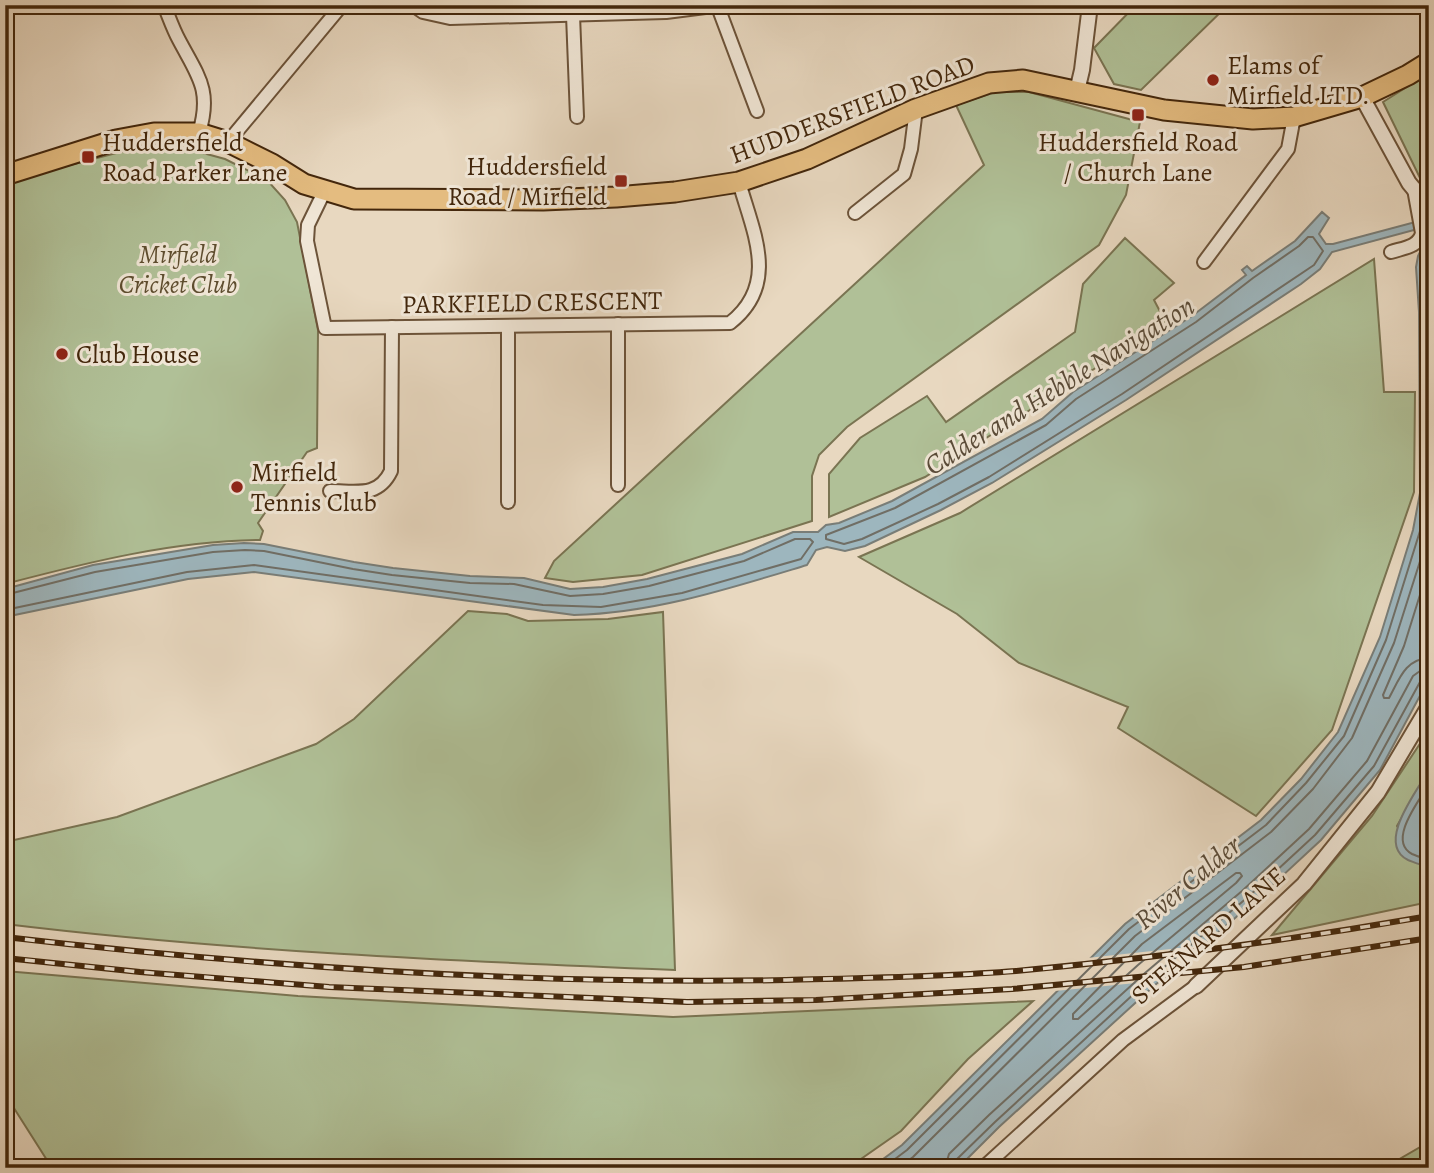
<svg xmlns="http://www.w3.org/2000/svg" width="1434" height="1173" font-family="Alegreya,serif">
	<rect width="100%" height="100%" fill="#e8d8c0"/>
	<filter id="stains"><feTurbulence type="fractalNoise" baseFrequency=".00286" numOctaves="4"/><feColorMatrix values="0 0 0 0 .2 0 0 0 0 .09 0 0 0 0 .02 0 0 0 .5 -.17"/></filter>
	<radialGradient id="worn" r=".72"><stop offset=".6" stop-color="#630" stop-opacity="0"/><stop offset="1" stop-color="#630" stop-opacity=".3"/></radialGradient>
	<!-- green -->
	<g fill="#b0c097" stroke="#7a7452" stroke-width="2">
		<polygon points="1136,5 1228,5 1141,90 1114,84 1094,48"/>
		<polygon points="1429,73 1429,180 1421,180 1383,102"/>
		<polygon points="995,92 1029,92 1140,122 1126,195 1099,245 847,427 819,455 812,476 812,521 642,575 573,582 545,578 554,561 984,165 956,105"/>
		<path d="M 161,147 L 192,150 L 225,159 L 267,180 L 285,200 L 297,222 L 318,330 L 317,448 L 307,452 L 258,523 L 263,531 L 260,540 C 173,541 89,562 5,584 L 5,182 L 120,152 Z"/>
		<polygon points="1125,238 1174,283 1154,300 1166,323 925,477 829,517 829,474 860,438 927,396 946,422 1075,332 1083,284"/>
		<polygon points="1374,259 1384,392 1415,392 1414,492 1332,730 1256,816 1118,728 1128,707 1019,663 957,614 859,557 960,513"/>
		<path d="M 468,611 L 507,614 L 528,621 L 608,619 L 663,612 L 675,970 C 451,961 228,951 5,924 L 5,842 L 117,817 L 316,744 L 354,719 Z"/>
		<polygon points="1429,730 1429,770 1397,826 1421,866 1429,864 1429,902 1272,935 1372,816"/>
		<polygon points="5,971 298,996 673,1017 1033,1001 968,1059 901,1131 848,1168 52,1168 5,1094"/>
		<polygon points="1429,1142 1429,1168 1384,1168"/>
	</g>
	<!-- water -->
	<g fill="#9db6be" stroke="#797d77" stroke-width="2">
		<path d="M 1429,203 L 1429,679 L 1380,770 L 1321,840 L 1253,903 L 1155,985 L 999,1127 L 958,1168 L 871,1168 L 902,1145 L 1125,924 L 1261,820 L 1301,779 L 1338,732 L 1380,637 L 1413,530 L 1420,493 L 1419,312 L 1416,267 L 1418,256 L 1427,238 L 1425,227 L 1332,252 L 1320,269 L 1301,284 L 1126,400 L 992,483 L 941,510 L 865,546 L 845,551 L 827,547 L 816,550 L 807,565 C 731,588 654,613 574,615 L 254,572 L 188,579 L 5,617 L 5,589 L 93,565 L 213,545 L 244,543 L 264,544 L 354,562 L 393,568 L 470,576 L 524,578 L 570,589 L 603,587 L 647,579 L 742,554 L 793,532 L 818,532 L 826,525 L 839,523 L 892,501 L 1042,419 L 1073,392 L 1192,316 L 1246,275 L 1242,270 L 1247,266 L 1252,271 L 1295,241 L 1322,212 L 1329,218 L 1319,234 L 1326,244 L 1333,244 L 1423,220 L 1424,210 Z"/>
		<path d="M 1429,770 L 1429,864 C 1420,866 1416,863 1408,860 C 1375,844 1417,791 1429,770 Z"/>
	</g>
	<!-- pier -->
	<polygon fill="#e8d8c0" points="1208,945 1166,980 1055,991 1087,958"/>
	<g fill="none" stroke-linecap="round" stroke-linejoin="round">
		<!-- shore -->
		<g stroke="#706e65" stroke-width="2">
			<polygon points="1308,237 1313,237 1323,251 1314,265 1122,394 989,477 938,504 862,539 844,544 826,539 826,535 895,508 1046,425 1076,399 1196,322 1253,278 1299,246"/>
			<path d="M 1429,566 L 1404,646 L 1383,695 L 1384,698 L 1389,698 C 1399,680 1405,659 1429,658"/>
			<polyline points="5,595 95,572 213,552 245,550 264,551 353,569 392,575 470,583 514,584 570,596 603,594 649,586 744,561 795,539 810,539 813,542 801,559 682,593 601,607 543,605 254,565 187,572 5,610"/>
			<path d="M 1429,784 C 1419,801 1387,841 1412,854 C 1419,857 1422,858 1429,857"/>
			<polygon points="1236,873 1240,873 1242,876 1236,883 1138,965 1078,1019 1073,1019 1073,1014 1142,944"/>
			<polyline points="883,1168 907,1150 1129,929 1266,825 1306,783 1344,736 1386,640 1420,531 1427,493 1426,312 1423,268 1429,250"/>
			<polyline points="898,1168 913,1157 1135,936 1271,832 1313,789 1352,738 1394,643 1429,533"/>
			<polyline points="945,1168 949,1154 989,1115 1145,973 1242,891 1309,829 1367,761 1413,676 1420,671 1429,669"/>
			<polyline points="954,1168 956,1160 995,1122 1150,979 1248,897 1315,835 1374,766 1420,682 1429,678"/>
		</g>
		<defs>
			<g id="minor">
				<path d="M 164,5 C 169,17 173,29 179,40 C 198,76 212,90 199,133"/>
				<polyline points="413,5 423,12 450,18 666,12 721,5"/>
				<polyline points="718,7 757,111"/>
				<polyline points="573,15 577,117"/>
				<polyline points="228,142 342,5"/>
				<path d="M 325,190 L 308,225 L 307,241 L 325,328 L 730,323 C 780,284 753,232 739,182"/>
				<polyline points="855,213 904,174 911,149 916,109"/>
				<path d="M 1391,252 C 1403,248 1419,247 1422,233 L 1414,189"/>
				<polyline points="1204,262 1288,149 1294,117"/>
				<polyline points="618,324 618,485"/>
				<path d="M 330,491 C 356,491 378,498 391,471 L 392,327"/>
				<polyline points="508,502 508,326"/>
				<polyline points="983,1168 1123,1040 1196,986"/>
			</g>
			<g id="tertiary">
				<polyline points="1077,91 1082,70 1090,5"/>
				<polyline points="1362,97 1409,183 1414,189 1429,197"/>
				<polyline points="1196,986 1304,884 1378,792 1429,706"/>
			</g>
			<polyline id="trunk" points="5,175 116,140 154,133 199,133 228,142 272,164 304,184 354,199 543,200 616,197 675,192 739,182 807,159 916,109 989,83 1023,80 1164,110 1253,119 1294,117 1362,97 1408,75 1429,62"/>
		</defs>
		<!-- minor casing -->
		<use href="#minor" stroke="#6c5339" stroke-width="16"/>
		<!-- tertiary casing -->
		<use href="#tertiary" stroke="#6c5339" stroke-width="18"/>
		<!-- trunk casing -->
		<use href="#trunk" stroke="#43270c" stroke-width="23"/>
		<!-- minor -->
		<use href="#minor" stroke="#f0e6d6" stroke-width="12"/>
		<!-- tertiary -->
		<use href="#tertiary" stroke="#f0e6d6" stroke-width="14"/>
		<!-- trunk -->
		<use href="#trunk" stroke="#e4bc80" stroke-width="19"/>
		<defs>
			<g id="rail">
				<path d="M 5,937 C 264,967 525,985 786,980 C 862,978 940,977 1016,971 C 1154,958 1292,940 1429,916"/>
				<polyline points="5,958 140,972 329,987 687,1002 816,1000 1012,989 1244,967 1429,938"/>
			</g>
		</defs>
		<!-- rail casing -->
		<use href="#rail" stroke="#43270c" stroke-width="6"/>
		<!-- rail -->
		<use href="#rail" stroke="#f0e6d6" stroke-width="3.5" stroke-dasharray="10" stroke-linecap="butt"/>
	</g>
	<!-- markers -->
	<g fill="#8f2418" stroke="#f0e6d6" stroke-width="2.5">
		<circle cx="1213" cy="80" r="7"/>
		<rect x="1131" y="108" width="14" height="14" rx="3.5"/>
		<rect x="81" y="150" width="14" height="14" rx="3.5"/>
		<rect x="614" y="174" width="14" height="14" rx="3.5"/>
		<circle cx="62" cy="354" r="7"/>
		<circle cx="237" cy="487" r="7"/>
	</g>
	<g text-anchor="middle" stroke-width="6" stroke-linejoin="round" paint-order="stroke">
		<!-- poi labels -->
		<g font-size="26" fill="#43270c" stroke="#f0e6d6" text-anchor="start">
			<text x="1227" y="74">Elams of<tspan x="1227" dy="30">Mirfield LTD.</tspan></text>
			<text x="102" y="151">Huddersfield<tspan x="102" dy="30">Road Parker Lane</tspan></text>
			<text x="1138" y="151" text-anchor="middle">Huddersfield Road<tspan x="1138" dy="30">/ Church Lane</tspan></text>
			<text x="607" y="175" text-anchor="end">Huddersfield<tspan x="607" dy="30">Road / Mirfield</tspan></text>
			<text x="76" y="363">Club House</text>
			<text x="251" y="481">Mirfield<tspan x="251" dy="30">Tennis Club</tspan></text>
		</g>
		<!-- street labels -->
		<g font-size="26" fill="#43270c" stroke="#f0e6d6">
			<text transform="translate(852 109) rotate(-21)" y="9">HUDDERSFIELD ROAD</text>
			<text transform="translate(532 302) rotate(-1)" y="9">PARKFIELD CRESCENT</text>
			<text transform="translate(1208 935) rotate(-41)" y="9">STEANARD LANE</text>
		</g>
		<!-- park labels -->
		<g font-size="26" font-style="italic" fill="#5e4d2f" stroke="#f0e6d6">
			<text x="178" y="263">Mirfield<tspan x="178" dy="30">Cricket Club</tspan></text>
		</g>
		<!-- water labels -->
		<g font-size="28" font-style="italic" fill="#5a4b38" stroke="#f0e6d6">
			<text transform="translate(1059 385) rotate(-32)" y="10">Calder and Hebble Navigation</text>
			<text transform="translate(1187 882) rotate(-40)" y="10">River Calder</text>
		</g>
	</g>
	<!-- margin -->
	<rect width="1434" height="1173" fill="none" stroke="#e8d8c0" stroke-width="28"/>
	<rect x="7" y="7" width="1420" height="1159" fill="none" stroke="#43270c" stroke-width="3.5"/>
	<rect x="14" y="14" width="1406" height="1145" fill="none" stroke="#43270c" stroke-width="2"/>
	<rect width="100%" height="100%" filter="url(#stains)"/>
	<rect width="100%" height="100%" fill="url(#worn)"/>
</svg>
